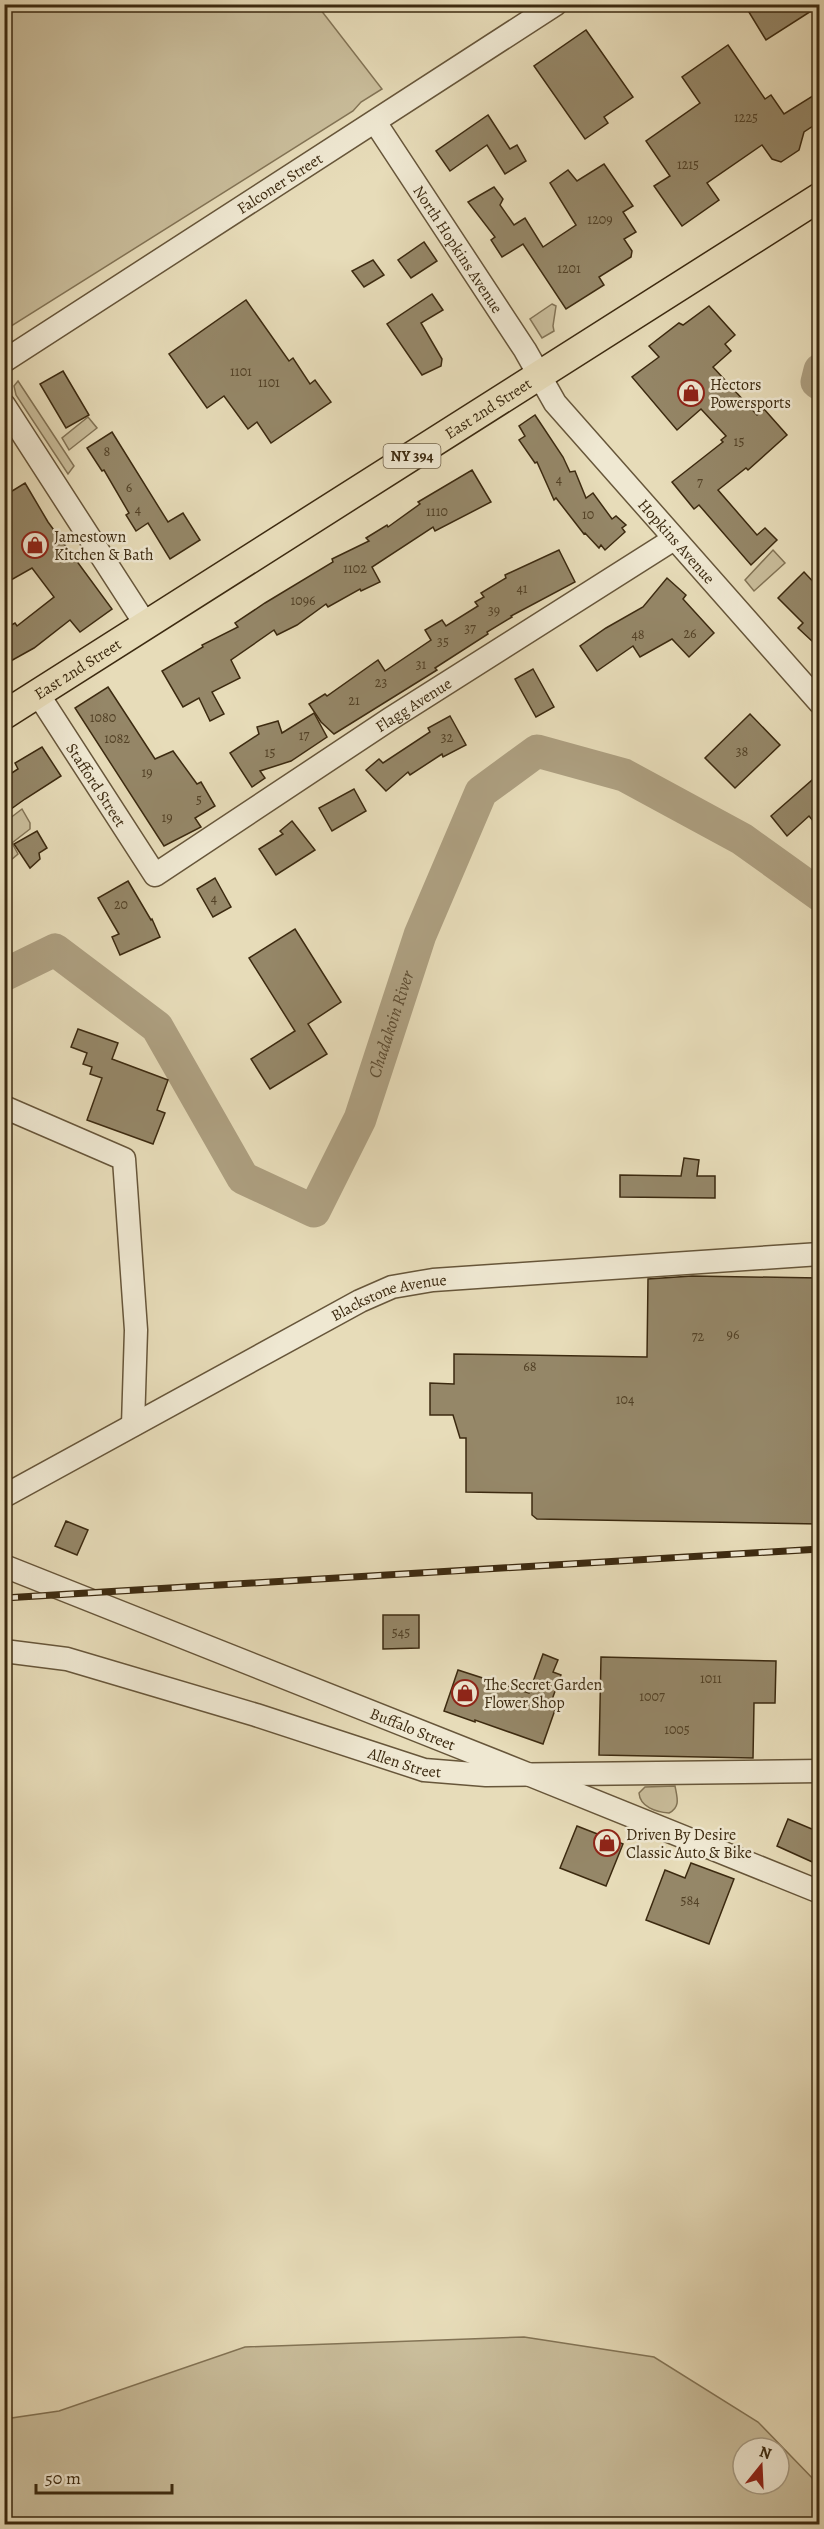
<svg xmlns="http://www.w3.org/2000/svg" width="824" height="2529" font-family="Alegreya,serif">
	<rect width="100%" height="100%" fill="#e7dcb9"/>
	<filter id="stains"><feTurbulence type="fractalNoise" baseFrequency=".00333" numOctaves="4"/><feColorMatrix values="0 0 0 0 .2 0 0 0 0 .09 0 0 0 0 .02 0 0 0 .5 -.17"/></filter>
	<radialGradient id="worn" r=".72"><stop offset=".6" stop-color="#630" stop-opacity="0"/><stop offset="1" stop-color="#630" stop-opacity=".3"/></radialGradient>
	<!-- green -->
	<g fill="#cabe9c" stroke="#837456" stroke-width="1.5" fill-rule="evenodd">
		<polygon points="5,4 317,5 382,89 361,102 353,111 5,330"/>
		<polygon points="552,304 556,306 553,326 554,331 542,338 530,319"/>
		<polygon points="18,381 74,466 68,474 16,395 14,386"/>
		<polygon points="88,417 97,428 69,450 62,438"/>
		<polygon points="773,550 785,563 754,591 745,580"/>
		<polygon points="22,809 30,823 30,829 12,843 18,854 5,865 5,822"/>
		<path d="M 675,1786 C 677,1797 681,1807 669,1813 C 656,1812 640,1807 639,1793 L 645,1787 Z"/>
		<path d="M 524,2337 L 654,2357 L 758,2422 L 819,2485 L 819,2524 L 5,2524 L 5,2419 L 59,2411 L 245,2347 ZM 743,2448 L 779,2448 L 779,2484 L 743,2484 Z"/>
	</g>
	<g fill="none" stroke-linecap="round" stroke-linejoin="round">
		<!-- river -->
		<g stroke="#ad9f80" stroke-width="33">
			<polyline points="820,370 817,382 820,384"/>
			<path id="s1" d="M 4,975 L 55,950 L 157,1027 L 243,1178 L 314,1211 L 360,1119 L 420,935 L 481,792 L 537,751 L 624,775 L 742,839 L 820,895"/>
		</g>
	</g>
	<!-- building -->
	<g fill="#958768" stroke="#3c2a10" stroke-width="1.5">
		<polygon points="744,4 819,4 819,6 766,40"/>
		<polygon points="586,30 633,97 604,117 608,123 585,139 534,66"/>
		<polygon points="728,45 765,99 771,95 784,114 819,92 819,122 804,132 799,150 781,162 772,159 762,145 707,183 719,200 682,226 654,186 670,176 646,141 700,103 682,77"/>
		<polygon points="488,115 510,149 517,145 526,161 505,174 487,145 450,171 436,151"/>
		<polygon points="604,164 633,206 623,212 636,232 624,239 632,251 631,257 599,277 604,285 566,309 523,244 502,257 491,240 495,237 468,202 494,187 503,199 500,205 514,225 525,218 543,247 576,225 550,183 568,170 577,181"/>
		<polygon points="424,242 437,261 411,278 398,260"/>
		<polygon points="373,260 384,275 364,287 352,271"/>
		<polygon points="432,294 443,310 421,323 442,359 441,366 422,375 387,324"/>
		<polygon points="246,300 289,361 293,358 310,384 315,380 331,402 271,443 257,422 248,429 224,396 207,408 169,354"/>
		<polygon points="709,306 735,335 725,344 731,351 713,367 757,415 764,409 787,435 748,470 746,468 718,490 757,535 765,528 777,540 751,565 699,505 694,509 672,482 723,442 721,440 726,436 701,409 677,430 632,377 659,357 649,346 679,323 683,325"/>
		<polygon points="63,371 89,415 66,428 40,384"/>
		<polygon points="535,415 563,457 570,472 575,471 586,498 593,493 612,519 616,516 626,525 622,528 625,532 605,550 601,545 599,548 585,533 584,534 556,498 554,500 537,462 535,463 519,440 525,436 519,426"/>
		<polygon points="112,432 168,522 183,513 200,540 170,559 148,523 136,531 126,515 129,513 104,470 102,471 87,448"/>
		<polygon points="472,470 491,502 435,531 433,527 372,567 380,582 361,591 360,589 328,607 326,604 297,625 277,635 274,630 231,660 240,678 212,692 224,714 210,721 199,698 183,707 162,671 203,647 202,645 238,627 235,623 265,603 333,562 332,559 369,541 366,538 387,525 388,527 420,504 418,502"/>
		<polygon points="25,483 48,522 112,609 80,632 70,620 34,648 9,662 4,654 4,629 15,623 17,626 54,597 32,568 4,584 4,496"/>
		<polygon points="559,550 575,582 511,616 512,617 487,632 488,634 435,668 437,670 334,734 321,722 309,704 325,694 327,696 378,660 385,671 431,640 425,630 442,620 446,626 478,606 475,602 484,597 481,593 506,578 505,575"/>
		<polygon points="804,572 819,588 819,635 813,642 798,628 803,623 778,598"/>
		<polygon points="667,578 686,595 683,599 714,633 689,657 672,639 640,657 633,646 597,671 580,646 606,628 643,607"/>
		<polygon points="533,669 554,707 536,717 515,679"/>
		<polygon points="108,687 155,759 173,751 197,784 201,782 215,806 195,818 201,827 164,846 75,708"/>
		<polygon points="314,713 327,737 291,761 260,771 265,778 252,787 230,753 259,734 257,727 278,721 282,733"/>
		<polygon points="750,714 780,745 735,788 705,758"/>
		<polygon points="450,716 466,745 443,757 442,754 410,775 408,772 386,791 366,770 379,759 383,763 430,732 428,728"/>
		<polygon points="42,747 61,776 25,799 4,814 4,778 18,769 15,763"/>
		<polygon points="819,774 819,828 809,816 787,836 771,816"/>
		<polygon points="354,789 366,811 332,831 319,808"/>
		<polygon points="292,821 315,850 276,875 259,849 283,834 280,831"/>
		<polygon points="37,831 47,848 39,853 40,859 30,868 14,844"/>
		<polygon points="215,878 231,907 213,917 197,889"/>
		<polygon points="128,881 151,920 152,919 160,937 120,955 112,937 119,934 98,898"/>
		<polygon points="295,929 341,1002 308,1024 327,1054 270,1089 251,1059 295,1031 249,958"/>
		<polygon points="78,1029 118,1043 112,1059 168,1080 157,1110 165,1113 153,1144 87,1120 102,1078 90,1074 92,1067 83,1064 87,1053 71,1047"/>
		<polygon points="684,1158 699,1160 697,1176 715,1176 715,1198 620,1197 620,1175 681,1176"/>
		<polygon points="692,1276 819,1278 819,1524 537,1519 532,1515 532,1493 466,1492 466,1438 460,1438 453,1415 430,1415 430,1383 454,1384 454,1354 647,1357 648,1279"/>
		<polygon points="66,1521 88,1530 77,1555 55,1546"/>
		<polygon points="383,1615 419,1615 419,1648 383,1649"/>
		<polygon points="543,1654 558,1660 553,1672 561,1675 550,1705 556,1707 543,1744 475,1720 475,1722 444,1711 458,1670 529,1693"/>
		<polygon points="601,1657 776,1661 775,1703 754,1703 753,1758 599,1755"/>
		<polygon points="788,1819 819,1832 819,1865 777,1846"/>
		<polygon points="577,1826 623,1844 606,1886 560,1868"/>
		<polygon points="691,1863 734,1879 709,1944 646,1920 665,1870 685,1878"/>
	</g>
	<g fill="none" stroke-linecap="round" stroke-linejoin="round">
		<defs>
			<g id="minor">
				<path id="s2" d="M 375,122 L 525,350 L 555,403 L 820,703"/>
				<path id="s3" d="M 4,361 L 556,4"/>
				<polyline points="4,405 146,625"/>
				<path id="s4" d="M 38,694 L 155,875 L 390,719 L 674,539"/>
				<polyline points="4,1107 124,1159 136,1330 133,1425"/>
				<path id="s5" d="M 4,1496 L 360,1301 L 392,1287 L 433,1280 L 820,1254"/>
				<path id="s6" d="M 4,1566 L 530,1775 L 820,1892"/>
				<path id="s7" d="M 4,1651 L 67,1659 L 256,1715 L 424,1770 L 486,1775 L 820,1771"/>
			</g>
			<g id="major">
				<path id="s8" d="M 4,715 L 820,197"/>
			</g>
		</defs>
		<!-- minor casing -->
		<use href="#minor" stroke="#67563a" stroke-width="25"/>
		<!-- major casing -->
		<use href="#major" stroke="#3c2a10" stroke-width="31"/>
		<!-- minor -->
		<use href="#minor" stroke="#efe8d2" stroke-width="22"/>
		<!-- major -->
		<use href="#major" stroke="#e7dcb9" stroke-width="28"/>
		<defs>
			<polyline id="rail" points="4,1598 820,1549"/>
		</defs>
		<!-- rail casing -->
		<use href="#rail" stroke="#3c2a10" stroke-width="7"/>
		<!-- rail -->
		<use href="#rail" stroke="#efe8d2" stroke-width="4.5" stroke-dasharray="14" stroke-linecap="butt"/>
	</g>
	<!-- icons -->
	<defs>
		<symbol id="shop-ring" viewBox="-11 -11 22 22"><circle r="9.5" fill="#efe8d2" stroke="#8f2418" stroke-width="1.5"/><path d="M-5-2.5h2.3a2.7 3.5 0 0 1 5.4 0H5L5.5 6h-11ZM-1.5-2.5h3a1.5 2.3 0 0 0-3 0Z" fill="#8f2418"/></symbol>
	</defs>
	<g fill-rule="evenodd">
		<use href="#shop-ring" x="676" y="378" width="30" height="30"/>
		<use href="#shop-ring" x="20" y="530" width="30" height="30"/>
		<use href="#shop-ring" x="450" y="1678" width="30" height="30"/>
		<use href="#shop-ring" x="592" y="1828" width="30" height="30"/>
	</g>
	<g text-anchor="middle" stroke-width="5" stroke-linejoin="round" paint-order="stroke">
		<!-- number labels -->
		<g font-size="14" fill="#524126">
			<text x="746" y="122">1225</text>
			<text x="688" y="169">1215</text>
			<text x="600" y="224">1209</text>
			<text x="569" y="273">1201</text>
			<text x="241" y="376">1101</text>
			<text x="269" y="387">1101</text>
			<text x="739" y="446">15</text>
			<text x="107" y="456">8</text>
			<text x="559" y="484">4</text>
			<text x="700" y="487">7</text>
			<text x="129" y="492">6</text>
			<text x="138" y="514">4</text>
			<text x="437" y="516">1110</text>
			<text x="588" y="519">10</text>
			<text x="355" y="573">1102</text>
			<text x="522" y="593">41</text>
			<text x="303" y="605">1096</text>
			<text x="494" y="615">39</text>
			<text x="470" y="633">37</text>
			<text x="690" y="638">26</text>
			<text x="638" y="639">48</text>
			<text x="443" y="646">35</text>
			<text x="421" y="669">31</text>
			<text x="381" y="687">23</text>
			<text x="354" y="705">21</text>
			<text x="103" y="722">1080</text>
			<text x="304" y="740">17</text>
			<text x="447" y="742">32</text>
			<text x="117" y="743">1082</text>
			<text x="742" y="756">38</text>
			<text x="270" y="757">15</text>
			<text x="147" y="777">19</text>
			<text x="199" y="804">5</text>
			<text x="167" y="822">19</text>
			<text x="214" y="903">4</text>
			<text x="121" y="909">20</text>
			<text x="733" y="1339">96</text>
			<text x="698" y="1341">72</text>
			<text x="530" y="1371">68</text>
			<text x="625" y="1404">104</text>
			<text x="401" y="1637">545</text>
			<text x="711" y="1683">1011</text>
			<text x="652" y="1701">1007</text>
			<text x="677" y="1734">1005</text>
			<text x="690" y="1905">584</text>
		</g>
		<!-- shield labels -->
		<rect fill="#efe8d2" stroke="#72634a" stroke-width="1.5" x="383.5" y="444" width="57" height="24" rx="4.5"/>
		<g font-size="15" font-weight="bold" fill="#3c2a10">
			<text x="412" y="461">NY 394</text>
		</g>
		<!-- street labels -->
		<g font-size="16" fill="#3c2a10" stroke="#efe8d2">
			<text dy="6" stroke="none"><textPath href="#s3" startOffset="328">Falconer Street</textPath></text>
			<text dy="6" stroke="none"><textPath href="#s2" startOffset="152">North Hopkins Avenue</textPath></text>
			<text dy="6" stroke="none"><textPath href="#s8" startOffset="573">East 2nd Street</textPath></text>
			<text dy="6" stroke="none"><textPath href="#s2" startOffset="518">Hopkins Avenue</textPath></text>
			<text dy="6" stroke="none"><textPath href="#s8" startOffset="87">East 2nd Street</textPath></text>
			<text dy="6" stroke="none"><textPath href="#s4" startOffset="525">Flagg Avenue</textPath></text>
			<text dy="6" stroke="none"><textPath href="#s4" startOffset="108">Stafford Street</textPath></text>
			<text dy="6" stroke="none"><textPath href="#s5" startOffset="435">Blackstone Avenue</textPath></text>
			<text dy="6" stroke="none"><textPath href="#s6" startOffset="440">Buffalo Street</textPath></text>
			<text dy="6" stroke="none"><textPath href="#s7" startOffset="417">Allen Street</textPath></text>
		</g>
		<!-- poi labels -->
		<g font-size="16" fill="#3c2a10" stroke="#efe8d2" text-anchor="start">
			<text x="710" y="390">Hectors<tspan x="710" dy="18">Powersports</tspan></text>
			<text x="54" y="542">Jamestown<tspan x="54" dy="18">Kitchen &amp; Bath</tspan></text>
			<text x="484" y="1690">The Secret Garden<tspan x="484" dy="18">Flower Shop</tspan></text>
			<text x="626" y="1840">Driven By Desire<tspan x="626" dy="18">Classic Auto &amp; Bike</tspan></text>
		</g>
		<!-- water labels -->
		<g font-size="18" font-style="italic" fill="#5e4d32" stroke="#efe8d2">
			<text dy="6" stroke="none"><textPath href="#s1" startOffset="639">Chadakoin River</textPath></text>
		</g>
	</g>
	<!-- margin -->
	<rect width="824" height="2529" fill="none" stroke="#e7dcb9" stroke-width="24"/>
	<rect x="6" y="6" width="812" height="2517" fill="none" stroke="#3c2a10" stroke-width="3"/>
	<rect x="12" y="12" width="800" height="2505" fill="none" stroke="#3c2a10" stroke-width="1.5"/>
	<!-- north arrow -->
	<g transform="translate(761 2466) rotate(18)"><circle r="28" fill="#efe8d2" stroke="#a79c84" stroke-width="1.5"/>
	<path d="M0-4.5L10 22L0 15L-10 22Z" fill="#8f2418"/>
	<text y="-9" font-size="16" font-weight="bold" text-anchor="middle" fill="#3c2a10">N</text>
	</g>
	<!-- scale -->
	<path d="M36 2484v9h136v-9" fill="none" stroke="#3c2a10" stroke-width="3"/>
	<text x="45" y="2484" font-size="18" fill="#3c2a10" stroke="#efe8d2" stroke-width="4.5" paint-order="stroke">50 m</text>
	<rect width="100%" height="100%" filter="url(#stains)"/>
	<rect width="100%" height="100%" fill="url(#worn)"/>
</svg>
